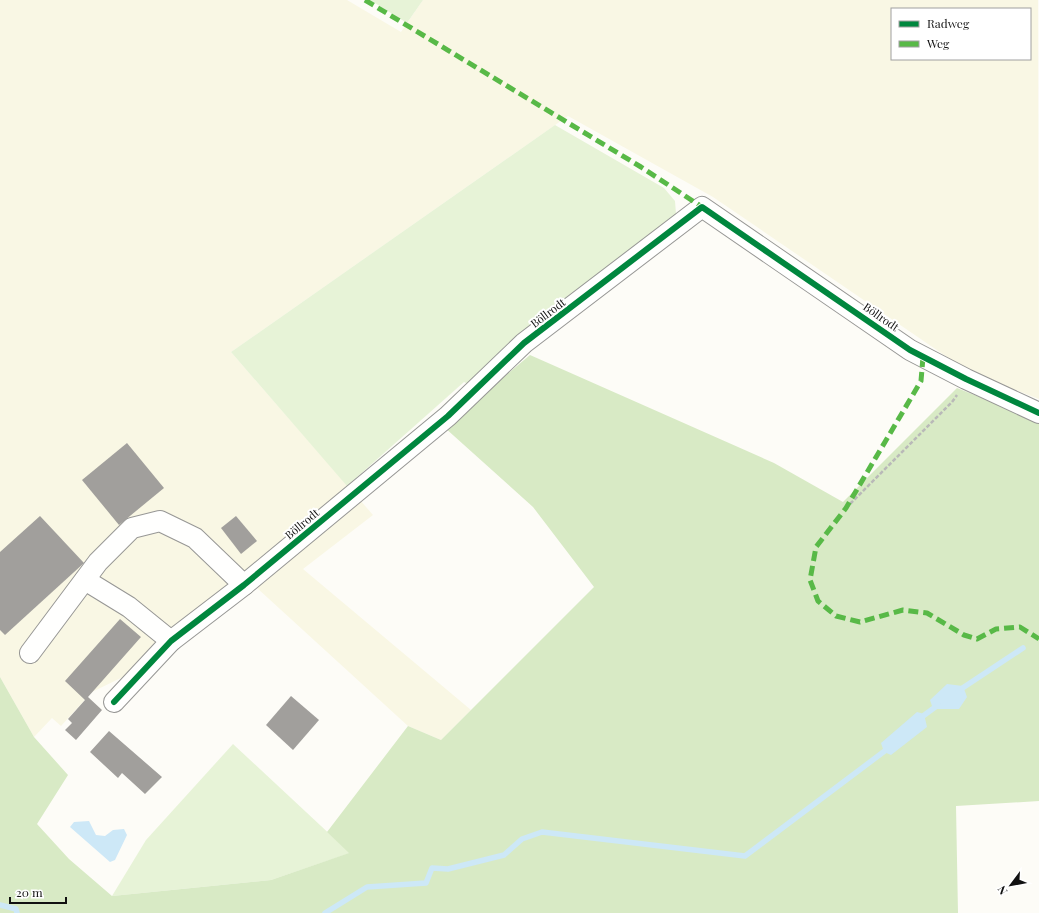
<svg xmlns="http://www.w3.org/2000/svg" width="1039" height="913" font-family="'Playfair Display',serif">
	<rect width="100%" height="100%" fill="#fdfcf7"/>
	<!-- farmland -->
	<path fill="#f9f7e4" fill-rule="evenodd" d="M 0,0 L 347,0 L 401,32 L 423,0 L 1038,0 L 1039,399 L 969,372 L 713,197 L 568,116 L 231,352 L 373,515 L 303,569 L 471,710 L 441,740 L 408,726 L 257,588 L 227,589 L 129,674 L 92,692 L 61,726 L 52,718 L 34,737 L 0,677 ZM 892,9 L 1030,9 L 1030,59 L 892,59 Z"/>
	<!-- green -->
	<g fill="#e7f3d7">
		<polygon points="370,0 423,0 407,23"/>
		<polygon points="555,125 664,188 675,201 676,214 495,359 470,385 464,382 347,486 231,352"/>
		<polygon points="233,744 350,853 271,880 112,896 146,840"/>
	</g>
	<!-- forest -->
	<polygon fill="#d8eac5" points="530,355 774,463 843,502 957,388 1039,421 1039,801 956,806 958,913 0,913 0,677 34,737 68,775 37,824 69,859 112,896 271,880 349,853 327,832 408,726 441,740 594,587 533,507 444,427"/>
	<!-- water -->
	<g fill="#cde8f7">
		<polygon points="947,684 963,686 967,697 959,709 933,709 930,700"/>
		<polygon points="917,712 924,714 927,727 891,755 884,752 881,743"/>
		<polygon points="89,821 96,835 105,836 113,830 124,829 127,835 115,860 110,862 70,827 74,822"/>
	</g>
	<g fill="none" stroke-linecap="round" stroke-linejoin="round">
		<!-- stream -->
		<g stroke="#cde8f7" stroke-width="5.5">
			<polyline points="958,691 1023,648"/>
			<polyline points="919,719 938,705"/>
			<polyline points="0,905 16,909 17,913"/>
			<polyline points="325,913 367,887 426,883 432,868 448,869 504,855 522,839 542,832 745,856 890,747"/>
		</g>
	</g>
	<!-- building -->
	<g fill="#a19f9c">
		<polygon points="127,443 164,488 119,525 82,480"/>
		<polygon points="40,516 84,563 5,635 0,630 0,552"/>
		<polygon points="236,516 257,541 241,554 221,528"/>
		<polygon points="120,619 141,637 88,697 102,710 76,740 65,730 72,723 68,719 85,700 65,681"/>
		<polygon points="291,696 319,720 293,750 266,725"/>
		<polygon points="109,731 162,777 145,794 122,773 118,778 90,752"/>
	</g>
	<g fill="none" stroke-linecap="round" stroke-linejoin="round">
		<defs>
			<g id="minor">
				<polyline points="85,580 129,607 171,641"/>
				<polyline points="30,653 98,562 132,528 160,521 195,538 244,585"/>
				<polyline points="114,702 171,641 244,585 448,416 524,343 702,207 910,350 966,379 1039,413"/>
			</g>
		</defs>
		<!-- minor casing -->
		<use href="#minor" stroke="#979795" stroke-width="22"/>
		<!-- path -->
		<polyline stroke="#b9b9b8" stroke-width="2.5" stroke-dasharray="4 2" stroke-linecap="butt" points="846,508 952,402 957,395"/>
		<!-- minor -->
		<use href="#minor" stroke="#fffffe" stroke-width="20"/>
		<!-- quiet -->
		<g stroke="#58b947" stroke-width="5" stroke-dasharray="10 5" stroke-linecap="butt">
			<polyline points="365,0 641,167 702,207"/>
			<polyline points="923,357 921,381 846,508 816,547 810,580 818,601 836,616 860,622 903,610 927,613 964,635 977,639 996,629 1020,627 1039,639"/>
		</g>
		<defs>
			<polyline id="cycleway" points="114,702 171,641 244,585 448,416 524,343 702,207 910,350 966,379 1039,413"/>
		</defs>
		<!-- cycleway casing -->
		<use href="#cycleway" stroke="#fff" stroke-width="8"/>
		<!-- cycleway -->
		<use href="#cycleway" stroke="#00873e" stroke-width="6"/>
	</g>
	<g text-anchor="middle" stroke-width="4" stroke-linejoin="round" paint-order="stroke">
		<!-- street labels -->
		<g font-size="11" fill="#111" stroke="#fff">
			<text transform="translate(548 313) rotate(-37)" y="4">Böllrodt</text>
			<text transform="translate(881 317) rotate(35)" y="4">Böllrodt</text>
			<text transform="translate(302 524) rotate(-40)" y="4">Böllrodt</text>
		</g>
	</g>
	<!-- legend -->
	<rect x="891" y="8" width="140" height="52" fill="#ffffff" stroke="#a0a0a0"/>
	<rect x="899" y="21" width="20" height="6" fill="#00873e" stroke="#a0a0a0"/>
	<text x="927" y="28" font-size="12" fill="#111111">Radweg</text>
	<rect x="899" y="41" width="20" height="6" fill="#58b947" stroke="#a0a0a0"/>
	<text x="927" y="48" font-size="12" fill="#111111">Weg</text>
	<!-- north arrow -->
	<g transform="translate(1011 885) rotate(238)" stroke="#ffffff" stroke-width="3" paint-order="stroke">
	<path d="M0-3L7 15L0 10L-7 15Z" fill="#111111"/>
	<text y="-6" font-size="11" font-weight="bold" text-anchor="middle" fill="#111111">N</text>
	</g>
	<!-- scale -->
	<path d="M10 897v6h56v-6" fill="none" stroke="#111111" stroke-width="2"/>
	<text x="16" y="897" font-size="12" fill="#111111" stroke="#ffffff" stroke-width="3" paint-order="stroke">20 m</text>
</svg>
